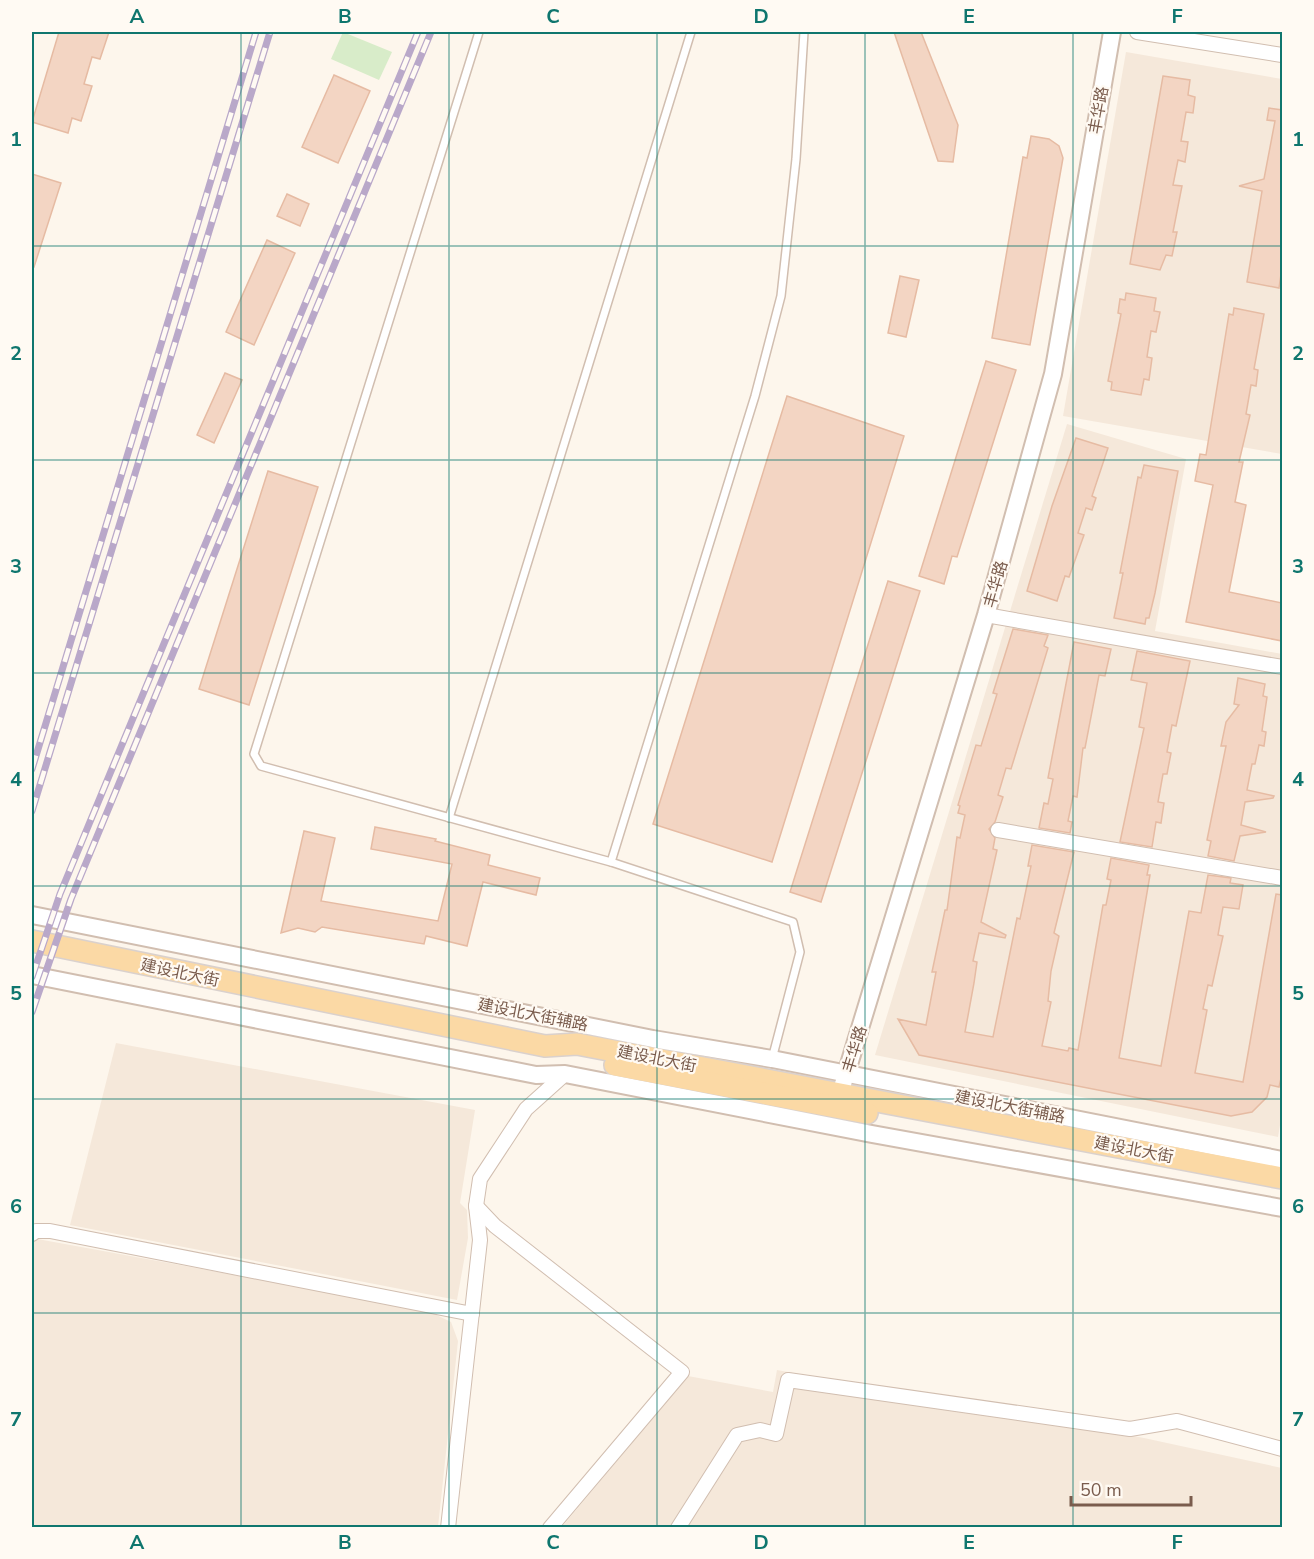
<svg xmlns="http://www.w3.org/2000/svg" width="1314" height="1559" font-family="'Nunito Sans','Noto Sans SC',sans-serif">
	<rect width="100%" height="100%" fill="#fdf6ec"/>
	<!-- residential -->
	<g fill="#f5e8da">
		<polygon points="1126,52 1282,79 1282,454 1063,416"/>
		<polygon points="1067,424 1186,459 1155,631 1282,654 1282,1113 1278,1137 875,1055"/>
		<polygon points="116,1043 475,1110 460,1203 467,1210 468,1238 457,1300 70,1225"/>
		<polygon points="32,1238 426,1310 451,1322 458,1341 438,1527 32,1527"/>
		<polygon points="777,1370 1144,1438 1282,1468 1282,1527 561,1528 688,1376 773,1392"/>
	</g>
	<!-- green -->
	<polygon fill="#d8ecc9" points="343,32 392,52 379,80 331,59"/>
	<!-- building -->
	<g fill="#f3d5c3" stroke="#e6bba3" stroke-width="1.5">
		<polygon points="59,32 109,32 100,59 92,57 84,84 92,86 81,121 72,118 68,133 32,122"/>
		<polygon points="894,32 921,32 958,125 953,162 938,161"/>
		<polygon points="334,75 370,91 338,163 302,147"/>
		<polygon points="1163,76 1190,80 1188,95 1195,97 1193,113 1186,112 1181,141 1188,142 1185,162 1178,160 1173,185 1182,186 1173,232 1177,232 1172,256 1166,255 1160,270 1130,264"/>
		<polygon points="1269,108 1282,110 1282,267 1279,288 1247,282 1262,191 1239,186 1264,179 1275,121 1267,120"/>
		<polygon points="1031,136 1049,139 1059,146 1063,158 1030,345 992,338 1023,157 1027,158"/>
		<polygon points="32,174 61,183 34,267 32,266"/>
		<polygon points="287,194 309,204 300,226 277,216"/>
		<polygon points="267,240 295,253 254,345 226,332"/>
		<polygon points="900,276 919,280 906,337 888,333"/>
		<polygon points="1126,293 1156,298 1154,311 1160,312 1156,332 1151,331 1147,357 1152,358 1149,380 1144,379 1141,395 1111,390 1112,382 1108,381 1121,314 1118,313 1120,299 1125,300"/>
		<polygon points="1234,308 1264,314 1254,369 1258,370 1256,386 1251,385 1246,414 1250,415 1239,462 1243,462 1235,502 1246,505 1229,592 1282,603 1282,641 1186,622 1213,485 1195,481 1200,454 1206,455 1229,314 1233,315"/>
		<polygon points="986,361 1016,370 957,557 952,556 944,584 919,576"/>
		<polygon points="225,373 242,380 214,443 197,435"/>
		<polygon points="787,396 904,436 772,862 653,824"/>
		<polygon points="1076,438 1108,448 1092,496 1096,498 1092,510 1086,508 1078,533 1084,535 1069,577 1065,576 1057,601 1027,591 1052,506"/>
		<polygon points="1144,465 1178,471 1155,593 1149,618 1146,618 1145,624 1114,618 1123,573 1120,573 1129,526 1138,477 1141,478"/>
		<polygon points="268,471 318,487 249,705 199,689"/>
		<polygon points="888,581 920,591 821,902 790,892"/>
		<polygon points="1013,629 1048,635 1044,646 1048,648 1011,769 1006,768 998,795 1003,797 995,822 989,829 995,838 993,849 997,850 981,922 1006,935 1005,938 979,933 973,961 977,962 974,983 965,1032 993,1037 1017,918 1020,919 1031,866 1028,866 1032,845 1074,852 1054,933 1059,936 1051,971 1048,1001 1051,1002 1042,1046 1068,1051 1069,1048 1078,1050 1103,905 1106,905 1111,880 1107,879 1111,858 1149,865 1147,875 1150,875 1119,1058 1161,1066 1189,911 1201,913 1208,875 1231,878 1230,883 1243,885 1239,909 1223,907 1218,935 1223,936 1212,986 1208,985 1203,1009 1207,1010 1195,1073 1243,1082 1276,894 1282,895 1282,1074 1279,1087 1270,1085 1267,1097 1252,1112 1231,1116 919,1055 898,1019 926,1025 936,972 932,972 945,910 947,910 957,837 960,838 965,815 958,813 960,806 958,805 976,745 981,746 997,694 993,693"/>
		<polygon points="1074,642 1111,649 1105,676 1099,675 1085,748 1083,748 1077,797 1073,796 1068,821 1072,822 1070,833 1039,828 1044,803 1048,804 1053,779 1048,778"/>
		<polygon points="1137,651 1190,661 1176,726 1172,725 1167,752 1171,753 1167,774 1163,774 1158,802 1164,803 1161,823 1156,822 1152,847 1120,842 1144,728 1139,727 1147,683 1131,680"/>
		<polygon points="1238,678 1265,684 1263,696 1267,697 1262,731 1266,732 1264,746 1259,745 1255,764 1252,764 1247,790 1274,796 1273,798 1245,802 1241,825 1266,832 1240,836 1234,861 1208,856 1211,841 1207,840 1226,746 1221,746 1226,722 1239,705 1234,704"/>
		<polygon points="375,827 436,839 435,841 490,855 488,865 540,878 536,895 483,882 467,946 426,936 424,944 322,927 315,932 298,928 281,933 304,831 335,838 321,901 438,921 452,864 371,849"/>
	</g>
	<g fill="none" stroke-linecap="round" stroke-linejoin="round">
		<defs>
			<g id="service">
				<polyline points="479,32 254,754 261,766 611,862 793,922 800,952 772,1059"/>
				<polyline points="449,818 691,32"/>
				<polyline points="611,862 755,396 781,296 796,159 804,32"/>
			</g>
			<g id="minor">
				<polyline points="1137,32 1282,55"/>
				<polyline points="986,615 1282,667"/>
				<polyline points="998,830 1282,878"/>
				<polyline points="476,1206 495,1226 682,1372 550,1528"/>
				<polyline points="32,1234 36,1231 50,1231 472,1314"/>
				<polyline points="448,1528 480,1240 476,1206 480,1179 526,1109 565,1074"/>
				<polyline points="678,1528 737,1435 760,1430 776,1434 788,1380 1130,1429 1177,1421 1282,1449"/>
			</g>
			<g id="tertiary">
				<polyline points="32,915 653,1039 772,1059 1282,1160"/>
				<polyline points="32,975 536,1075 565,1074 872,1134 1282,1208"/>
				<polyline points="843,1084 986,615 1053,374 1112,32"/>
			</g>
			<g id="primary">
				<polyline points="32,941 545,1046 577,1044 1282,1178"/>
				<polyline points="615,1065 867,1113"/>
			</g>
		</defs>
		<!-- service casing -->
		<use href="#service" stroke="#d1beb0" stroke-width="10"/>
		<!-- minor casing -->
		<use href="#minor" stroke="#d1beb0" stroke-width="16"/>
		<!-- tertiary casing -->
		<use href="#tertiary" stroke="#d1beb0" stroke-width="20"/>
		<!-- primary casing -->
		<use href="#primary" stroke="#dad1cd" stroke-width="24"/>
		<!-- service -->
		<use href="#service" stroke="#fff" stroke-width="7"/>
		<!-- minor -->
		<use href="#minor" stroke="#fff" stroke-width="14"/>
		<!-- tertiary -->
		<use href="#tertiary" stroke="#fff" stroke-width="16"/>
		<!-- primary -->
		<use href="#primary" stroke="#fbd9a5" stroke-width="21"/>
		<defs>
			<g id="rail">
				<polyline points="32,769 256,32"/>
				<polyline points="32,811 270,32"/>
				<polyline points="32,977 60,894 418,32"/>
				<polyline points="32,1012 71,899 431,32"/>
			</g>
		</defs>
		<!-- rail casing -->
		<use href="#rail" stroke="#b9a8c9" stroke-width="7"/>
		<!-- rail -->
		<use href="#rail" stroke="#fffaf3" stroke-width="4.5" stroke-dasharray="14" stroke-linecap="butt"/>
	</g>
	<!-- grid -->
	<path fill="none" stroke="#0f766e" stroke-width="1.5" stroke-opacity="0.55" d="M 241,32 L 241,1528M 449,32 L 449,1528M 657,32 L 657,1528M 865,32 L 865,1528M 1073,32 L 1073,1528M 32,246 L 1282,246M 32,460 L 1282,460M 32,673 L 1282,673M 32,886 L 1282,886M 32,1099 L 1282,1099M 32,1313 L 1282,1313"/>
	<g text-anchor="middle" stroke-width="4.5" stroke-linejoin="round" paint-order="stroke">
		<!-- street labels -->
		<g font-size="16" fill="#7a5c4d" stroke="#fffaf3">
			<text transform="translate(1098 110) rotate(-80)" y="6">丰华路</text>
			<text transform="translate(995 584) rotate(-74)" y="6">丰华路</text>
			<text transform="translate(180 972) rotate(12)" y="6">建设北大街</text>
			<text transform="translate(533 1014) rotate(11)" y="6">建设北大街辅路</text>
			<text transform="translate(854 1049) rotate(-73)" y="6">丰华路</text>
			<text transform="translate(657 1058) rotate(11)" y="6">建设北大街</text>
			<text transform="translate(1010 1106) rotate(11)" y="6">建设北大街辅路</text>
			<text transform="translate(1134 1149) rotate(11)" y="6">建设北大街</text>
		</g>
	</g>
	<!-- border -->
	<rect width="1314" height="1559" fill="none" stroke="#fffaf3" stroke-width="66"/>
	<!-- scale -->
	<path d="M1071 1496v9h120v-9" fill="none" stroke="#7a5c4d" stroke-width="3"/>
	<text x="1080" y="1496" font-size="18" fill="#7a5c4d" stroke="#fffaf3" stroke-width="4.5" paint-order="stroke">50 m</text>
	<rect x="33" y="33" width="1248" height="1493" fill="none" stroke="#0f766e" stroke-width="2"/>
	<g font-size="20" text-anchor="middle" font-weight="bold" fill="#0f766e">
		<text x="137" y="23">A</text>
		<text x="345" y="23">B</text>
		<text x="553" y="23">C</text>
		<text x="761" y="23">D</text>
		<text x="969" y="23">E</text>
		<text x="1177" y="23">F</text>
		<text x="16" y="146">1</text>
		<text x="1298" y="146">1</text>
		<text x="16" y="360">2</text>
		<text x="1298" y="360">2</text>
		<text x="16" y="573">3</text>
		<text x="1298" y="573">3</text>
		<text x="16" y="786">4</text>
		<text x="1298" y="786">4</text>
		<text x="16" y="1000">5</text>
		<text x="1298" y="1000">5</text>
		<text x="16" y="1213">6</text>
		<text x="1298" y="1213">6</text>
		<text x="16" y="1426">7</text>
		<text x="1298" y="1426">7</text>
		<text x="137" y="1549">A</text>
		<text x="345" y="1549">B</text>
		<text x="553" y="1549">C</text>
		<text x="761" y="1549">D</text>
		<text x="969" y="1549">E</text>
		<text x="1177" y="1549">F</text>
	</g>
</svg>
